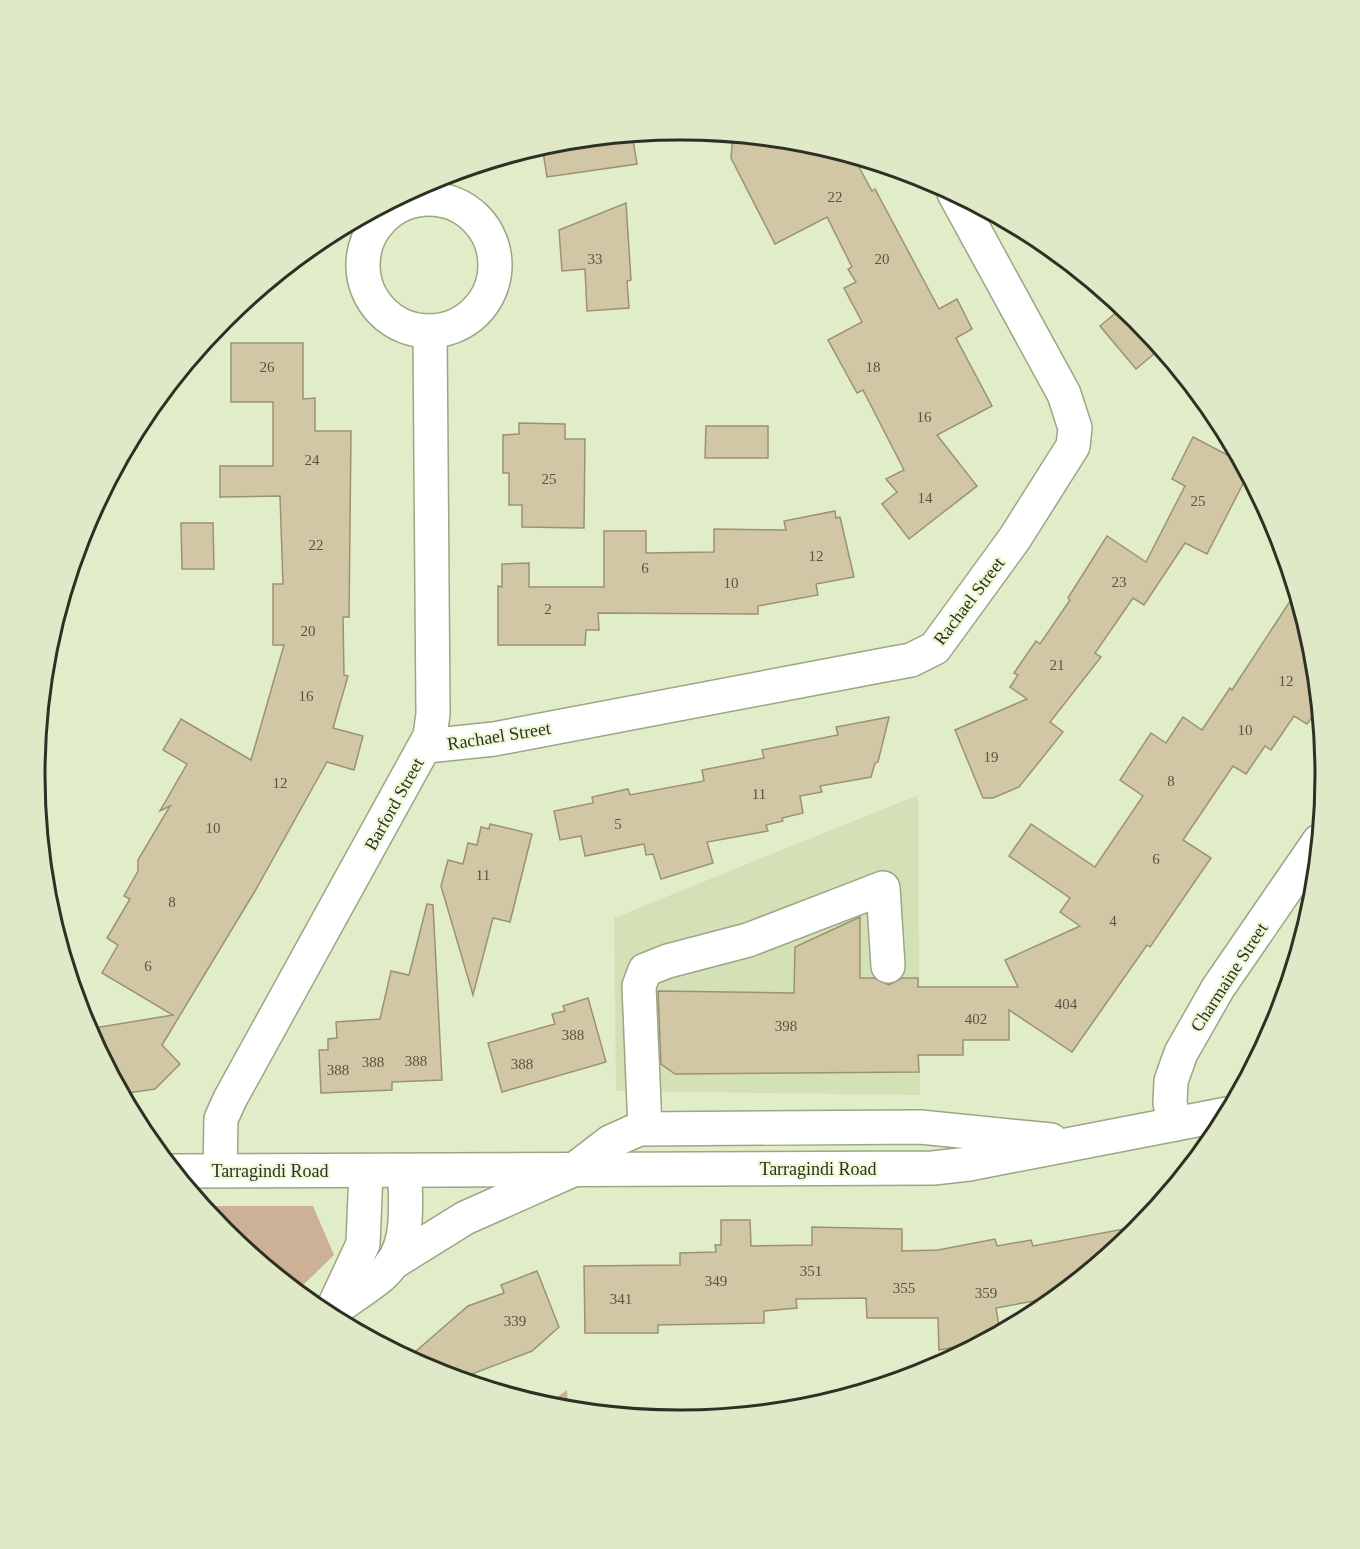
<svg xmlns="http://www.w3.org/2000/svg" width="1360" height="1549" font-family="Georgia,serif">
	<rect width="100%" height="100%" fill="#e1ecc9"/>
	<!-- built -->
	<polygon fill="#d4e1b7" points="918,795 920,1095 616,1091 614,918"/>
	<!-- green -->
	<g fill="#ccb197">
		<polygon points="203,1206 313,1206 334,1255 297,1291 223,1231"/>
		<polygon points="567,1390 568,1409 546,1405"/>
	</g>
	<!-- building -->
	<g fill="#d2c7a5" stroke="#9c9271" stroke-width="1.5">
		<polygon points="632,134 637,164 547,177 542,145 554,141"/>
		<polygon points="733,134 806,141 853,156 872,191 875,189 939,309 957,299 972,329 956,338 992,406 937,435 977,486 909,539 882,504 897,492 886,479 904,470 863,390 857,393 828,340 862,322 844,288 856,282 848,269 852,267 827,217 775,244 731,158"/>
		<polygon points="626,203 631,280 627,281 629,308 587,311 585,269 562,271 559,230"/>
		<polygon points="1123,307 1137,318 1161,348 1136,369 1100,326"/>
		<polygon points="231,343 303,343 303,399 315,398 315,431 351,431 349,617 343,617 344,675 348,676 333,728 363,736 354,770 327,762 255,891 162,1045 180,1064 155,1089 122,1094 88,1029 173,1015 102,973 118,945 107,938 130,899 124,896 138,871 138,860 170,806 160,811 187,764 163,750 181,719 251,760 284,645 273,645 273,584 283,584 280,496 220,497 220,466 273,466 273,402 231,402"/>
		<polygon points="519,423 565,424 565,439 585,439 584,528 522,527 522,505 509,505 509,473 503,473 503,435 519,434"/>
		<polygon points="706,426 768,426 768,458 705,458"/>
		<polygon points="1193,437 1241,462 1248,474 1207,554 1185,543 1144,605 1133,598 1095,653 1101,657 1050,722 1063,732 1019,787 993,798 983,798 955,730 1027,699 1010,687 1018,675 1014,673 1036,641 1040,644 1070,600 1068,598 1107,536 1146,562 1185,486 1172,479"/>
		<polygon points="835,511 836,518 840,517 854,577 816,584 818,595 758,606 758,614 598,613 599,630 586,630 585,645 498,645 498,586 502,587 502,564 529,563 529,587 604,587 604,531 646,531 646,553 714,552 714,529 786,530 784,521"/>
		<polygon points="181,523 213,523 214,569 182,569"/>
		<polygon points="1296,592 1313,649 1319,707 1307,724 1294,716 1271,750 1265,746 1246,774 1233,766 1183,840 1211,858 1150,947 1147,945 1072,1052 1009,1010 1009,1040 963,1040 963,1055 918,1055 919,1072 675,1074 661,1064 658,991 794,993 795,947 860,917 860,978 874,978 889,985 902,978 918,978 918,987 1018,987 1005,960 1080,926 1060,912 1070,898 1009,856 1031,824 1095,867 1143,796 1120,780 1151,733 1166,743 1183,717 1202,730 1230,688 1232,690"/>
		<polygon points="889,717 878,762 875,763 871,777 820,786 822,792 800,796 803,813 782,818 783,821 766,825 768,831 707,842 713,863 661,879 653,854 646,855 644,844 585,856 581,836 560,840 554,811 593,803 592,797 628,789 630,795 704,781 702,770 764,758 762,750 838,735 836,727"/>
		<polygon points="490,824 532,834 510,922 493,918 473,995 441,886 448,860 463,864 468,843 477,845 481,827 489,829"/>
		<polygon points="427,904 433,905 442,1080 392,1082 392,1090 321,1093 319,1050 328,1050 328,1039 337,1038 336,1022 380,1019 391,971 409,975"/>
		<polygon points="588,998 606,1062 502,1092 488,1043 555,1024 552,1014 565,1011 563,1006"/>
		<polygon points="721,1220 750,1220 751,1246 812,1245 812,1227 902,1229 902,1251 938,1250 995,1239 997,1246 1031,1240 1033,1246 1140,1226 1056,1297 996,1308 1000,1332 980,1342 939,1350 938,1318 867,1318 866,1298 796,1299 797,1308 764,1311 764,1323 658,1325 658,1333 585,1333 584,1266 680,1265 680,1253 716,1252 715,1245 721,1245"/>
		<polygon points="537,1271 559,1327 532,1351 459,1379 433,1371 408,1358 468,1306 504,1293 501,1285"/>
	</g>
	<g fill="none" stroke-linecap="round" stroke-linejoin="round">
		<defs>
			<g id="minor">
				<circle cx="429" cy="265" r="66"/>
				<polyline points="427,746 494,739 884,665 911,660 935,648 1015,538 1073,446 1075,428 1064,394 954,193"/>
				<polyline points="1175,1124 1170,1103 1171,1081 1181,1053 1218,988 1319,841"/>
				<polyline points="645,1128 639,986 645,970 668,961 748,940 883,888 888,966"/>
				<polyline points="220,1170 221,1119 230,1099 430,736 433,714 430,331"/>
				<polyline points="174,1171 933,1168 969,1164 1227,1114"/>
				<polyline points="391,1264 465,1218 575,1169 610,1142 639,1129 920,1127 1051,1140"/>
				<polyline points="334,1306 363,1244 366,1171"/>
				<path d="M 328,1315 C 345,1301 364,1290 381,1276 C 412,1249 405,1207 405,1171"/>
			</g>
		</defs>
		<!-- minor casing -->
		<use href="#minor" stroke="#9ba684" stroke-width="36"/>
		<!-- minor -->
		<use href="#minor" stroke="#fff" stroke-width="33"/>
	</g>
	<g text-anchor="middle" stroke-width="4.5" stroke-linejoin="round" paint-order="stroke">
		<!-- number labels -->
		<g font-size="15" fill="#565644">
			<text x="835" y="202">22</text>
			<text x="595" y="264">33</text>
			<text x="882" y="264">20</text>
			<text x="267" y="372">26</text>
			<text x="873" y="372">18</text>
			<text x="924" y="422">16</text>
			<text x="312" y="465">24</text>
			<text x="549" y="484">25</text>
			<text x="925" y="503">14</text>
			<text x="1198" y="506">25</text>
			<text x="316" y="550">22</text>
			<text x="816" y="561">12</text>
			<text x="645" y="573">6</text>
			<text x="1119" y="587">23</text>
			<text x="731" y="588">10</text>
			<text x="548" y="614">2</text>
			<text x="308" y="636">20</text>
			<text x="1057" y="670">21</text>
			<text x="1286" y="686">12</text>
			<text x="306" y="701">16</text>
			<text x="1245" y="735">10</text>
			<text x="991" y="762">19</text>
			<text x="1171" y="786">8</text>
			<text x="280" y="788">12</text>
			<text x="759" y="799">11</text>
			<text x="618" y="829">5</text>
			<text x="213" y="833">10</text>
			<text x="1156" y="864">6</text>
			<text x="483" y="880">11</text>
			<text x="172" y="907">8</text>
			<text x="1113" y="926">4</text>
			<text x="148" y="971">6</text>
			<text x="1066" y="1009">404</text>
			<text x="976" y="1024">402</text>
			<text x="786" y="1031">398</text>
			<text x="573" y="1040">388</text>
			<text x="416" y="1066">388</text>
			<text x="373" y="1067">388</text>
			<text x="522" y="1069">388</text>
			<text x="338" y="1075">388</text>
			<text x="811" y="1276">351</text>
			<text x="716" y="1286">349</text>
			<text x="904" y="1293">355</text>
			<text x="986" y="1298">359</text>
			<text x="621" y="1304">341</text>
			<text x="515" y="1326">339</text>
		</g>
		<!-- street labels -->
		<g font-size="18" fill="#2d3124" stroke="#eef9d6">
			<text transform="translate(969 601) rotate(-53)" y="6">Rachael Street</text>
			<text transform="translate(499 736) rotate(-9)" y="6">Rachael Street</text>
			<text transform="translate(394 804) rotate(-61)" y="6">Barford Street</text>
			<text transform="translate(1229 977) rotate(-57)" y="6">Charmaine Street</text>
			<text x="818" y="1175">Tarragindi Road</text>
			<text x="270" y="1177">Tarragindi Road</text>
		</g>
	</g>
	<!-- crop -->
	<path d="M0 0H1360V1549H0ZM45 775a635 635 0 1 1 1270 0a635 635 0 1 1-1270 0Z" fill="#dfe9c8" fill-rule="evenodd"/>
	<path fill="none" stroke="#2d3124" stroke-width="3" d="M45 775a635 635 0 1 1 1270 0a635 635 0 1 1-1270 0Z"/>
</svg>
